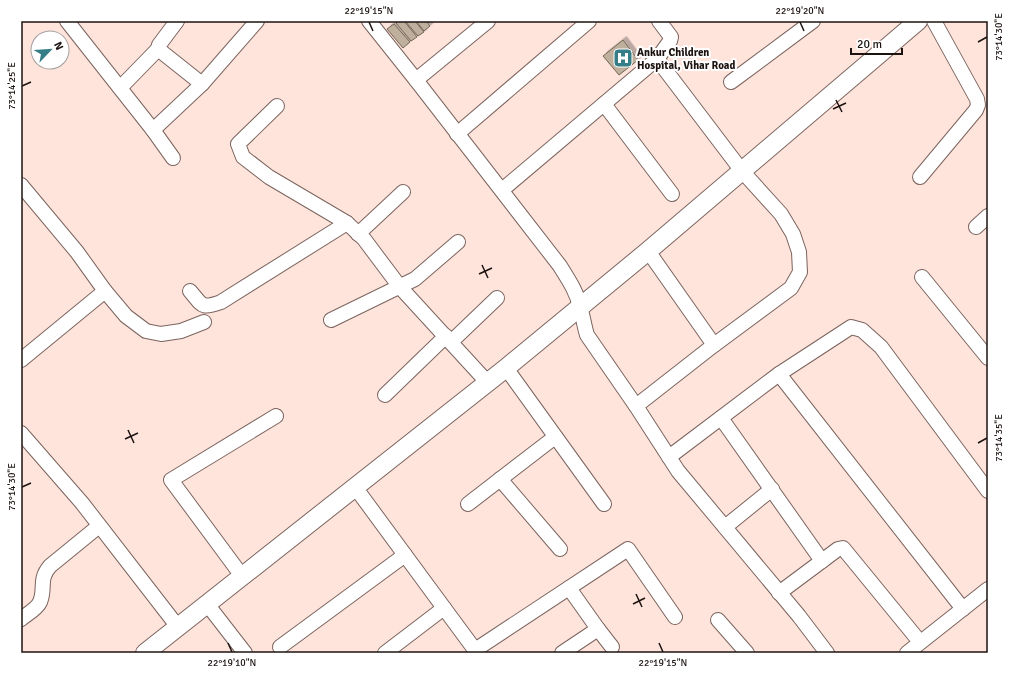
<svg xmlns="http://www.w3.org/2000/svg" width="1009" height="674" font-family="Signika,sans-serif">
	<defs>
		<filter id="shadow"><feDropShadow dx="3.5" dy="-3.5" stdDeviation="0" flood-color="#0004"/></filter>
	</defs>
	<rect width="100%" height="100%" fill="#ffe4dc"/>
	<!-- building -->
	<g fill="#bfb09d" stroke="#746655" filter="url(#shadow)">
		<polygon points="398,21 404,21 417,37 411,41 396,23"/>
		<polygon points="405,21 415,21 424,32 418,36"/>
		<polygon points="416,21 426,21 430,26 424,31"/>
		<polygon points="394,24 410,42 403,48 387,29"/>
		<polygon points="623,40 638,60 619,75 603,56"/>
	</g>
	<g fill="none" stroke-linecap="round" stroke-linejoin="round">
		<defs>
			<g id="minor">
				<polyline points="67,21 153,130 173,158"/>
				<polyline points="177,21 159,45 158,49 202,84"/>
				<path d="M 369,21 L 416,80 L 560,266 C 568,279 577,292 580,307 C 583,316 584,325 587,335 L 636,406 L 678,471 L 799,616 L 827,653"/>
				<polyline points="416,80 488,21"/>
				<polyline points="731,82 813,21"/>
				<polyline points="120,88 158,49"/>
				<polyline points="604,104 672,194"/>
				<polyline points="277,106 238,144 243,157 269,177 347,223 364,239 400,287 488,383"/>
				<polyline points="153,130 202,84 257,21"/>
				<polyline points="457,134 589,21"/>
				<polyline points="920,177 976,110 978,105 977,99 934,21"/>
				<polyline points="21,185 77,252 105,291 126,316 146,331 161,334 181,331 204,322"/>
				<polyline points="502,190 657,59 670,41 671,37 659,21"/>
				<polyline points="976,227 988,216"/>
				<polyline points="358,234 403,192"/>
				<polyline points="648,251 714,345"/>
				<polyline points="922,277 988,358"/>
				<path d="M 190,291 C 203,306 201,309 221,302 L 347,223"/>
				<polyline points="331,320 415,279 458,242"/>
				<polyline points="451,342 497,298"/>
				<polyline points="21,360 105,291"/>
				<polyline points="506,368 604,504"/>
				<polyline points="779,374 851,327 862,330 881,347 988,491"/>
				<polyline points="385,395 446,336"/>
				<polyline points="636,406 714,345 791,288 800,272 799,252 793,234 781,214 742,171 657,59"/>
				<polyline points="721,418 822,561"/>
				<polyline points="21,433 82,503 178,627"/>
				<polyline points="669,457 779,374 963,609"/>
				<polyline points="500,479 560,549"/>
				<polyline points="355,487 444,608 385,653"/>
				<polyline points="468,504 555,437"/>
				<polyline points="725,527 772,489"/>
				<polyline points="242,576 171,480 276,416"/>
				<polyline points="779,593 838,549 843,548 920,642"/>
				<polyline points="207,604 245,653"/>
				<polyline points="444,608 475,650 628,549 675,617"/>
				<path d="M 21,619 C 27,614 37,609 40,602 C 46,588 38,580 50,566 L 99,526"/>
				<polyline points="718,620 747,653"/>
				<polyline points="598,629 612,647"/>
				<polyline points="280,647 405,555"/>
				<polyline points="562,653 598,629 569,588"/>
				<polyline points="907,653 988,589"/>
			</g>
			<polyline id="tertiary" points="145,653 506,368 648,251 918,21"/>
		</defs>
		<!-- minor casing -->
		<use href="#minor" stroke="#7b645e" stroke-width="16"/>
		<!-- tertiary casing -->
		<use href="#tertiary" stroke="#7b645e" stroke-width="20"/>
		<!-- minor -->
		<use href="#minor" stroke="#fff" stroke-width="14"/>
		<!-- tertiary -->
		<use href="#tertiary" stroke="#fff" stroke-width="18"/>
	</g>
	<!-- ticks -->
	<path fill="none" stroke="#1c1311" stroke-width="1.5" d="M 369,22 L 373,31M 800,22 L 804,31M 978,42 L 987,37M 22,86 L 31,82M 836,100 L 842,112M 833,109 L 846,103M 482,265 L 488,278M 479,274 L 492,268M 128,430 L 134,443M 125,439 L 138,433M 978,443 L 987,438M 22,487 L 31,483M 636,594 L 642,607M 633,604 L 645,598M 228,643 L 232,652M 659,643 L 663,652"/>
	<!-- icons -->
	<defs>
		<symbol id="hospital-square" viewBox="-11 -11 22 22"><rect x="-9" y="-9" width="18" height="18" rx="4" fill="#367e87" stroke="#fff"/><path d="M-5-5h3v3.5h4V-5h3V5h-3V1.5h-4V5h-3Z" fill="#fff"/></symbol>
	</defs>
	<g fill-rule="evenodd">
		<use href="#hospital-square" x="612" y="47" width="22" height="22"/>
	</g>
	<g text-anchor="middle" stroke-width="4" stroke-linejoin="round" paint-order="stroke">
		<!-- poi labels -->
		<g font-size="11" font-weight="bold" fill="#1c1311" stroke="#fff" text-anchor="start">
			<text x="637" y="56">Ankur Children<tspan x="637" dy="13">Hospital, Vihar Road</tspan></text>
		</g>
	</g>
	<!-- border -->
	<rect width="1009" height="674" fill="none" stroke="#ffffff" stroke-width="44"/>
	<!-- north arrow -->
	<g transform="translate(50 50) rotate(65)"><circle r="19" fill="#ffffff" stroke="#a4a1a0"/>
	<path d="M0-3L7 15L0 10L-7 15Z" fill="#367e87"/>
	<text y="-6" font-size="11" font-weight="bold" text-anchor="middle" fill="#1c1311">N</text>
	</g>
	<!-- scale -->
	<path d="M851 48v6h51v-6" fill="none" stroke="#1c1311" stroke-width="2"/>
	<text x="857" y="48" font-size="12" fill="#1c1311" stroke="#ffffff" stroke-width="3" paint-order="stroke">20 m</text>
	<rect x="22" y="22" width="965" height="630" fill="none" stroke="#1c1311" stroke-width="1.5"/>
	<g font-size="10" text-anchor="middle" fill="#1c1311">
		<text x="369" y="14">22°19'15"N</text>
		<text x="800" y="14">22°19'20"N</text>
		<text transform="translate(998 37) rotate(-90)" y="4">73°14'30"E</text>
		<text transform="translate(11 86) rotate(-90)" y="4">73°14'25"E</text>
		<text transform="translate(998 438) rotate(-90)" y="4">73°14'35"E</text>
		<text transform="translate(11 487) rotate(-90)" y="4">73°14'30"E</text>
		<text x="232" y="666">22°19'10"N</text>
		<text x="663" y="666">22°19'15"N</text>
	</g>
</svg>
